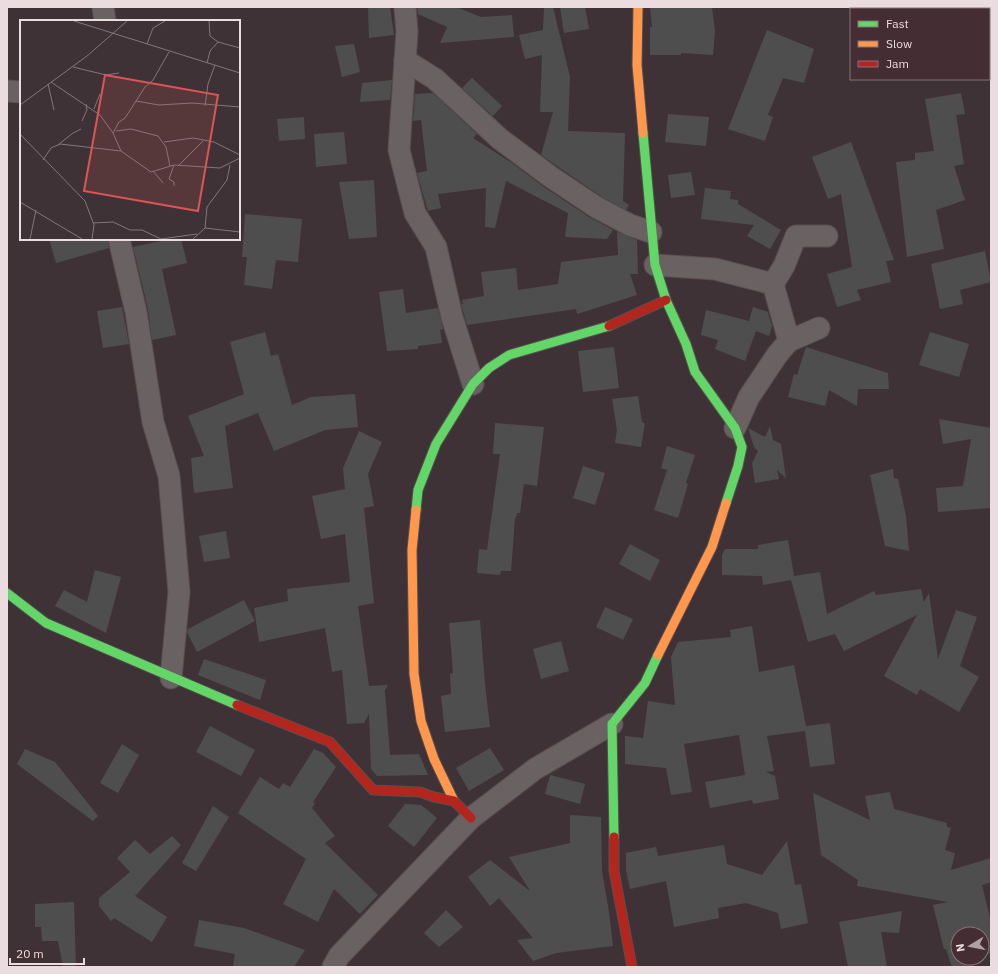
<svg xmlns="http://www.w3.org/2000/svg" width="998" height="974" font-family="'IBM Plex Sans',sans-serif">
	<rect width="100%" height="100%" fill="#3f3236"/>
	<!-- building -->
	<g fill="#4f4e4e">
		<polygon points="368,7 390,7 394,35 369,38"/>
		<polygon points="417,7 456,7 481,17 512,15 514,37 440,43 447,27 418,14"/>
		<polygon points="544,7 553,7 570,77 568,131 625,133 623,201 629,205 626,210 602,197 541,155 553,112 540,112 542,55 525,59 519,35 543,30"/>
		<polygon points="560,7 585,7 589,29 564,33"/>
		<polygon points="650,7 712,7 715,31 713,55 681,53 681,55 650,55 650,27 652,27"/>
		<polygon points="767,30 814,49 804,83 783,78 768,115 773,117 765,141 728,129"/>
		<polygon points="354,44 360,72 342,77 335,46"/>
		<polygon points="472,78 502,106 493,116 462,88"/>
		<polygon points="392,80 390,100 360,102 362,83"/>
		<polygon points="433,93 477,134 473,138 512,163 544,187 589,217 613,230 607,239 565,237 568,213 506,181 495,228 485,227 486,188 438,194 441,208 428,211 417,173 427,171 421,120 413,121 415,94"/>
		<polygon points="961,93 965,114 956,115 964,164 954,166 965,200 936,210 944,249 907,257 896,162 915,160 915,153 934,151 925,99"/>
		<polygon points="668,114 709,117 706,146 665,142"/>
		<polygon points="304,117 305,139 279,141 277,119"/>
		<polygon points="344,132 347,164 316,167 314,134"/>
		<polygon points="851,142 894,260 886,261 891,282 857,290 861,300 837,307 827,274 852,267 841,194 828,199 812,157"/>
		<polygon points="691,172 695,195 671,198 668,175"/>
		<polygon points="374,180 377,237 349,239 339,182"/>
		<polygon points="705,188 731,191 730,199 738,200 738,204 781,230 770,249 747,236 754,225 701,219"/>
		<polygon points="245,214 302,219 298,262 276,260 272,289 244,285 247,257 242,257"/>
		<polygon points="617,232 637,240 638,274 630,274 637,295 577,314 576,309 467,325 461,304 463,304 462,300 484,296 481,272 516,268 518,290 558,284 561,262 618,255"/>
		<polygon points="49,239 107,239 109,248 56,263"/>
		<polygon points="170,239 181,239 187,263 162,269 176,335 152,340 148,309 133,247"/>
		<polygon points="985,251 991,282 960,290 963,304 940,309 931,264"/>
		<polygon points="403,289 406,313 438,308 443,329 440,330 442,343 418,346 418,349 387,351 379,292"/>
		<polygon points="122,307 129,344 103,348 97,311"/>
		<polygon points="753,307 768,312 772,326 769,336 756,331 745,361 715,349 718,340 701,335 706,310 749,321"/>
		<polygon points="265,332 271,356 278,354 292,405 311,397 355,394 358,427 325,430 274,451 258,413 225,426 233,488 194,493 191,458 204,456 188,416 244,394 230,342"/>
		<polygon points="930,332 969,344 959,377 919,365"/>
		<polygon points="614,347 619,388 583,392 578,351"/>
		<polygon points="806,347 888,373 889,389 858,389 857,406 829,390 825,406 788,397 794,374 797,375"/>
		<polygon points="638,396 642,422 645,423 641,447 615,443 617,430 612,399"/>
		<polygon points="939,419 991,428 991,508 938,512 936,488 963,486 971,439 943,444"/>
		<polygon points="495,423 544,427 537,486 524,484 520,513 517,513 516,518 515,518 511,571 501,571 500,575 477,573 479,549 487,550 500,454 493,454"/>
		<polygon points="770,426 773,440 781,444 786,478 777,470 779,479 755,483 752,463 758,451 754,447 748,428 765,437"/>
		<polygon points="359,431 382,442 368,474 374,506 364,508 374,603 358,606 369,686 388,685 384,692 385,692 390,755 419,754 428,775 377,776 371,769 369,714 364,723 347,724 342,670 332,672 325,628 259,642 254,608 288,601 287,589 350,582 345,534 321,539 312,496 345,489 343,468"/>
		<polygon points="667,446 695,455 686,483 688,484 678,518 654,510 667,470 661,468"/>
		<polygon points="583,466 605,473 595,505 573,498"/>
		<polygon points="893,469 894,478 898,479 906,516 909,551 885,546 870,475"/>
		<polygon points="226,531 230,558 204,562 199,536"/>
		<polygon points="788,540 794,576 820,572 827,614 874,591 876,595 921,589 924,602 929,593 938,659 956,610 977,617 960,666 979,677 959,712 920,689 917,695 884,676 917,615 844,651 835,634 808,642 791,580 763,585 762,576 722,575 722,555 725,549 758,549 758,545"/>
		<polygon points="630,544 660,560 650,581 619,564"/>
		<polygon points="95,570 121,577 106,633 55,606 64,590 87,602"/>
		<polygon points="244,600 255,621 197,652 187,632 188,629"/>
		<polygon points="605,607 633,619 623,640 596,627"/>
		<polygon points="480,620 485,684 490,727 445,732 441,696 451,694 450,674 453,673 449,623"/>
		<polygon points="752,626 759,672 794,665 806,726 830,723 835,764 810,767 805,731 767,736 774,771 766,772 775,776 779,799 753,804 752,800 710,808 705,782 745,775 739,735 684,744 692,792 671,795 666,768 625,764 625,736 643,738 648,701 675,705 671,657 678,642 731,637 730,630"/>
		<polygon points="561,641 569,671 541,679 533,649"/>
		<polygon points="204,659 266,680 260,700 198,675"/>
		<polygon points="210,726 255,750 241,776 196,752"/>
		<polygon points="122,744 139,755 118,793 100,783"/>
		<polygon points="490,748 504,770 469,791 456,768"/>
		<polygon points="25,749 55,762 98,816 93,821 17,764"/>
		<polygon points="314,749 323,753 336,767 313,802 315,803 312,808 335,836 325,843 378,895 360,914 334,889 318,922 283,904 306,859 238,813 260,777 279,789 283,783 290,787"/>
		<polygon points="550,775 585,784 580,804 545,794"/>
		<polygon points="890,792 894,809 947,823 947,827 951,828 945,850 955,853 951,870 991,858 991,882 982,885 991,922 991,953 982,956 982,934 958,934 958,958 972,958 974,967 952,967 946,949 944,949 933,905 948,902 857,886 858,880 821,855 813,793 870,820 865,796"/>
		<polygon points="405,804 421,805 437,818 414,847 388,826"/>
		<polygon points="213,806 229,817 196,871 182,863"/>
		<polygon points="570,815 601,817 602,871 609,912 613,946 556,953 533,961 517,940 533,938 499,898 490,906 468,877 490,860 530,891 509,857 570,843"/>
		<polygon points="172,836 181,845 135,896 167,917 152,942 114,918 111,921 99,906 99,898 130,872 117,858 135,840 150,854"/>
		<polygon points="787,841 795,885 801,884 808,923 781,929 778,913 746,903 718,908 719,918 674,927 666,881 630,889 626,870 626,853 656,847 658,856 724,845 727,864 762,875"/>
		<polygon points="74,902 76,967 63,967 58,941 42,941 41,927 35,927 35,904"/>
		<polygon points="446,910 463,927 439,947 424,933"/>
		<polygon points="902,911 899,933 881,932 887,967 848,967 839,922"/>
		<polygon points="199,920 244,928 305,950 294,967 233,967 235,954 194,946"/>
	</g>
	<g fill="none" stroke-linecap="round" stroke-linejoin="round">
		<defs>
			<g id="street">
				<polyline points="103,7 105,21"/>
				<polyline points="405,7 407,32 399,150 415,213 436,247 452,317 473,384"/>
				<polyline points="405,60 435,79 500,139 551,177 596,207 630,225 651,232"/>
				<polyline points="7,91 21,92"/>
				<polyline points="119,239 136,312 153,422 169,476 179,592 171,678"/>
				<polyline points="655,265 715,269 773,284 784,266 796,236 827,236"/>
				<polyline points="773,284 789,341"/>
				<polyline points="735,428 749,397 777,355 789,341 819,328"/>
				<polyline points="333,967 339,956 471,818 535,769 612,724"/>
			</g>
			<g id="fast">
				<polyline points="643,133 655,265 666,300 686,344 695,372 735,428 742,447 738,466 726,503"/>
				<polyline points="416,510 418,490 436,444 473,384 489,368 509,355 609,326"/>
				<polyline points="7,593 46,623 237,705"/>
				<polyline points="614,837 612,724 645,683 658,655"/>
			</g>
			<g id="slow">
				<polyline points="638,7 637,65 643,133"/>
				<polyline points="416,510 412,550 414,674 421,721 434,759 454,801"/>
				<polyline points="658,655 712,547 726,503"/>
			</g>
			<g id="jam">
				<polyline points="609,326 666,300"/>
				<polyline points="237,705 330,742 373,790 420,792 434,797 454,801 471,818"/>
				<polyline points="614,837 614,871 632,967"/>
			</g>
		</defs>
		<!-- street casing -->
		<use href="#street" stroke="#594e51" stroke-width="23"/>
		<!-- fast casing -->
		<use href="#fast" stroke="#594e51" stroke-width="11"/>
		<!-- slow casing -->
		<use href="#slow" stroke="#594e51" stroke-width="11"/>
		<!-- jam casing -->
		<use href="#jam" stroke="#594e51" stroke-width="11"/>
		<!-- street -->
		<use href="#street" stroke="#6a6163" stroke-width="21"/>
		<!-- fast -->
		<use href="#fast" stroke="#63d668" stroke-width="9"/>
		<!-- slow -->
		<use href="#slow" stroke="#ff974d" stroke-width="9"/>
		<!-- jam -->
		<use href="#jam" stroke="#b3261e" stroke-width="9"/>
	</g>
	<!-- overview -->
	<g transform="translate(20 20)">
		<rect width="220" height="220" fill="#3f3236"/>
		<path fill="none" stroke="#84767a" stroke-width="1" d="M 54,1 L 220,53M 198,22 L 220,28M 127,24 L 133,8 L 145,1M 187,43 L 190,31 L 198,22 L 190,16 L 189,1M 53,47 L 86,55 L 99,53M 31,62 L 80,95 L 93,113 L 101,131M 28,64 L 34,90M 116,81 L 139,85 L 172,83 L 220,87M 0,85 L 67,36 L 107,1M 185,86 L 188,64 L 195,45M 74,89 L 80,74M 62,101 L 67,90 L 66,84M 96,111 L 111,109 L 138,116 L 146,127 L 150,146M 93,113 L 99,102 L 105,98 L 125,67 L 133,60 L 149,32M 0,114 L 65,181 L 74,205 L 72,219M 144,122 L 173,118 L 194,122 L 220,135M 38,125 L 53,113 L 61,109M 23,140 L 31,128 L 40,124 L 101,131 L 131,152 L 154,145 L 200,148 L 220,138M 158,146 L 183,121M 133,151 L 143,163M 154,166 L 154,162 L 149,159 L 154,145M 0,182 L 62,219M 73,203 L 93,202 L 110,210 L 122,210 L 141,219 L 177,214M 185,208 L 187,187 L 207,160 L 210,145M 10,219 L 16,190M 173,219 L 185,208 L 220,212"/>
		<path fill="#db5556" fill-opacity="0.15" stroke="#db5556" stroke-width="2" d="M 85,55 L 198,75 L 178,191 L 64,171 Z"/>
		<rect width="220" height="220" fill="none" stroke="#ebdcdf" stroke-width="2"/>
	</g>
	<!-- border -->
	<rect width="998" height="974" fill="none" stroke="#ebdcdf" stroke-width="16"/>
	<!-- legend -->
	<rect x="850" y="8" width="140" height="72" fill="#442d33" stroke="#877378"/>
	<rect x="858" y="21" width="20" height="6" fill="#63d668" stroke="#877378"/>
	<text x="886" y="28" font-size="12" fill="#ebdcdf">Fast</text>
	<rect x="858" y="41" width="20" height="6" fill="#ff974d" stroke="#877378"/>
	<text x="886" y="48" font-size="12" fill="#ebdcdf">Slow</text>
	<rect x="858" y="61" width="20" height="6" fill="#b3261e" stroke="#877378"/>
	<text x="886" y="68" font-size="12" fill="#ebdcdf">Jam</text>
	<!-- north arrow -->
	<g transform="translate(970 946) rotate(260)"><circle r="19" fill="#442d33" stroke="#877378"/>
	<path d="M0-3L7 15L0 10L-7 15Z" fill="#afa0a4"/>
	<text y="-6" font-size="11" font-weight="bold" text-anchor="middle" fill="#ebdcdf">N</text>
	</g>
	<!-- scale -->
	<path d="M10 958v6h74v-6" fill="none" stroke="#ebdcdf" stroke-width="2"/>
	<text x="16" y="958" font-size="12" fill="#ebdcdf" stroke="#442d33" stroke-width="3" paint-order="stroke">20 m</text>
</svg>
